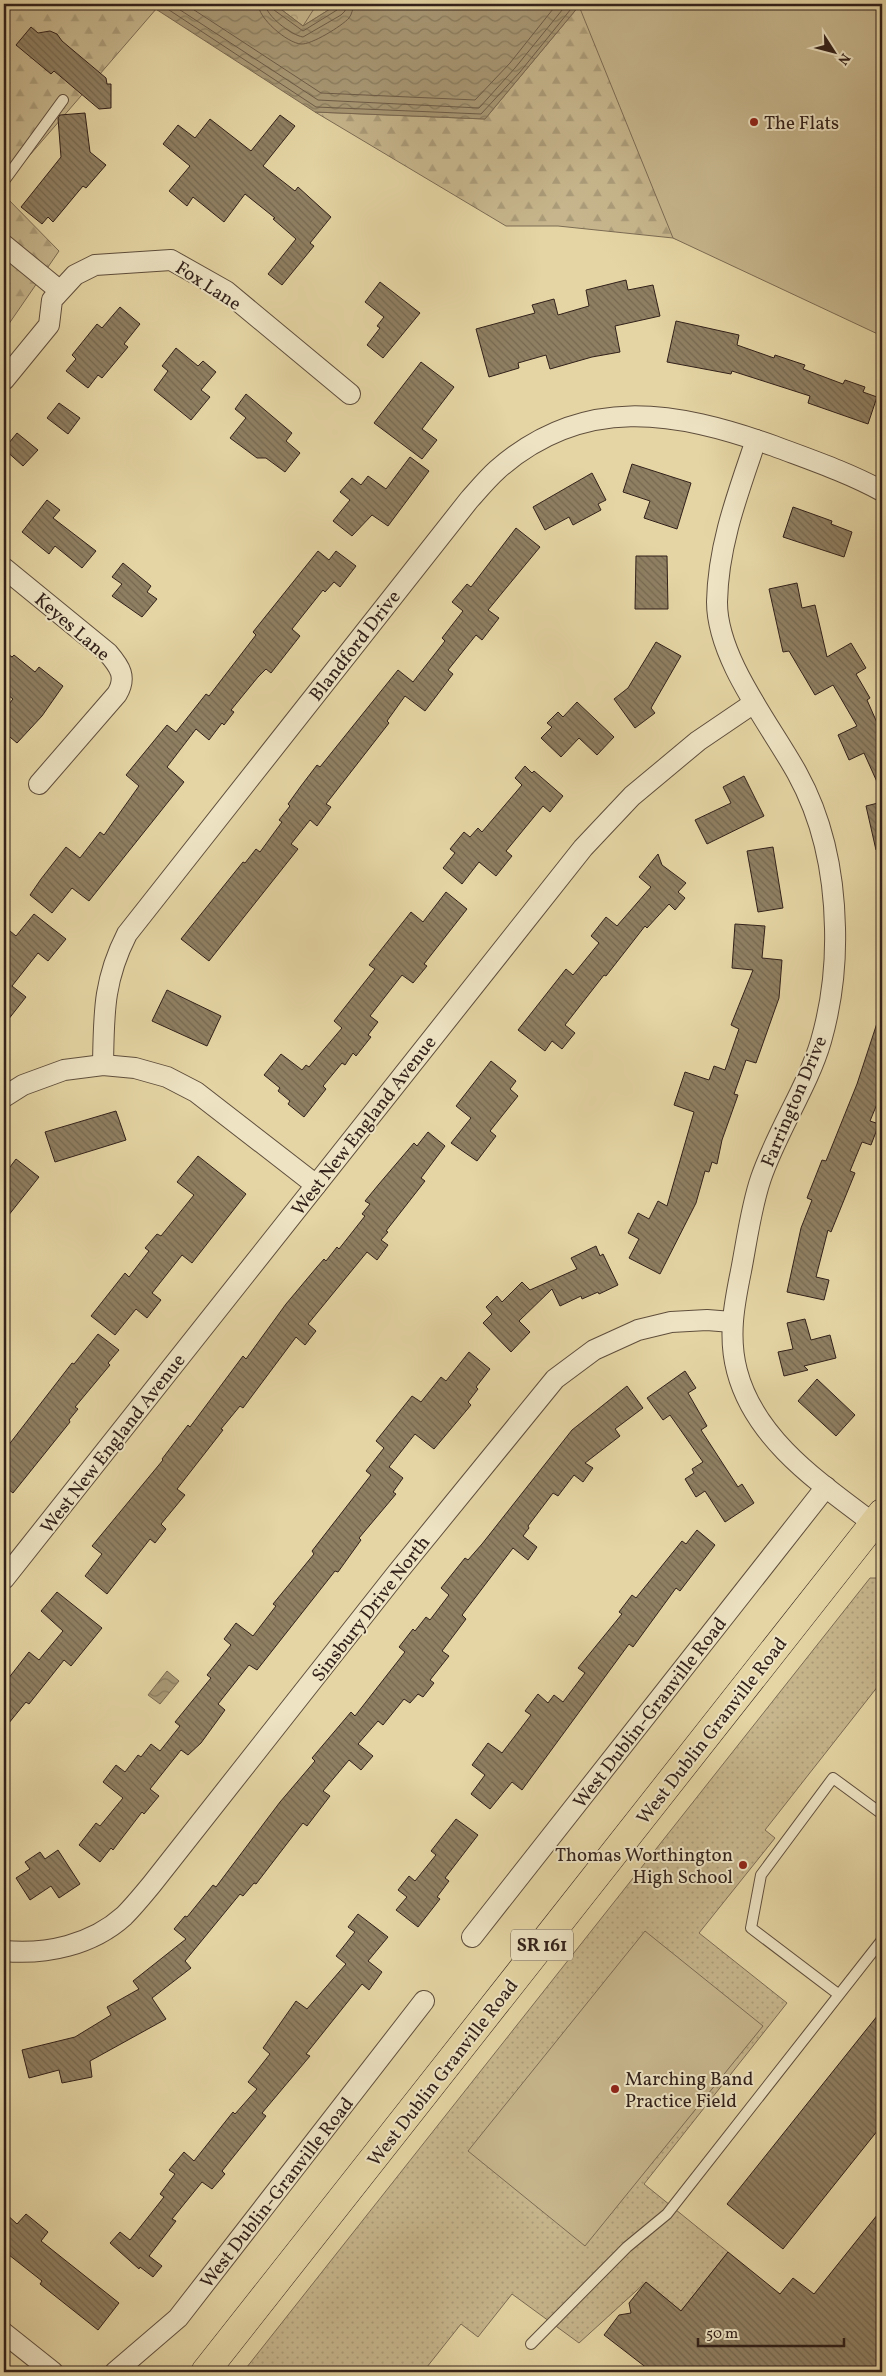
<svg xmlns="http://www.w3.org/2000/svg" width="886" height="2376" font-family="Vollkorn,serif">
	<defs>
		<pattern id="grass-dots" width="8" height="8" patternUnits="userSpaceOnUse" patternTransform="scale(1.25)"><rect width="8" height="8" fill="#c7b68d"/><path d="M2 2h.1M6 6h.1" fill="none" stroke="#ab9c79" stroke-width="1.8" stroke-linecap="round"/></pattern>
		<pattern id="forest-firs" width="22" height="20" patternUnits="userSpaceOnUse" patternTransform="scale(1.25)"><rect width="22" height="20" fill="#c7b68d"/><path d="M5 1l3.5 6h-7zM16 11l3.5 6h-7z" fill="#ab9c79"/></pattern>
		<pattern id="park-crowns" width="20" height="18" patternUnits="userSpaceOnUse" patternTransform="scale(1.25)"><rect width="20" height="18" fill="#c7b68d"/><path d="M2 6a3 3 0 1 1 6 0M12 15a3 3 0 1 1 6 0" fill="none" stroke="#ab9c79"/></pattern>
		<pattern id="water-waves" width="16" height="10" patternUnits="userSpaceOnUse" patternTransform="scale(1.25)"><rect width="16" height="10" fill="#a89875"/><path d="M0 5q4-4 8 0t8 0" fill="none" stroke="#897c5f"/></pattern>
		<pattern id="building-back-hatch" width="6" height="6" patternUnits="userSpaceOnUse" patternTransform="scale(1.25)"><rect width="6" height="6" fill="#8f7f62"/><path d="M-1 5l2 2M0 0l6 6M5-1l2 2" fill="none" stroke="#756850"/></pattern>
	</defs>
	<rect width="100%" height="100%" fill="#e5d5a4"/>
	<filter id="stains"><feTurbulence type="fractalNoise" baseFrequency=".004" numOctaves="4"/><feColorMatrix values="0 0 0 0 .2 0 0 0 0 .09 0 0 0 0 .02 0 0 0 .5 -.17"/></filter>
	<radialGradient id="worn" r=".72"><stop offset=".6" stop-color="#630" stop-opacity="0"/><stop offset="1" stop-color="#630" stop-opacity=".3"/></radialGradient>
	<!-- grass -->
	<polygon fill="url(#grass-dots)" stroke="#7c6c54" points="870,1578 882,1578 882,1681 765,1830 775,1838 699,1933 787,2003 644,2184 728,2252 681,2311 646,2282 579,2343 512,2294 478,2337 461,2324 423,2372 243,2372"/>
	<!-- forest -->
	<g fill="url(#forest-firs)" stroke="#7c6c54">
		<polygon points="4,4 147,4 157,8 4,185"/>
		<polygon points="274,4 338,4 303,26"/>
		<polygon points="584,4 882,4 859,304 673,238 558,226 506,226 315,112 485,119 579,6"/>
		<polygon points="4,195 59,251 4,331"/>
	</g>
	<!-- park -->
	<polygon fill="url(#park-crowns)" stroke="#7c6c54" points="274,4 317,4 303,26"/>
	<!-- pitch -->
	<g fill="#c7b68d" stroke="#7c6c54">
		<polygon points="594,4 882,4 882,336 673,238 579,6"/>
		<polygon points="645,1931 763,2026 585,2246 468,2151"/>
	</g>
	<!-- water -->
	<g fill="url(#water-waves)" stroke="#796851">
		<polygon points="148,4 274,4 303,26 338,4 584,4 579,6 485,119 315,112"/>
		<polygon points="167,1671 179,1681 160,1704 148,1695"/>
	</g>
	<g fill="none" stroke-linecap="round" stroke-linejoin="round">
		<!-- shore -->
		<g stroke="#6d5c48" stroke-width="1">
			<polyline points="160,4 316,107 481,114 520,72 575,4"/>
			<polyline points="171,4 318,100 479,108 515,68 567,4"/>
			<polyline points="185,4 321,93 475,100 510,63 557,4"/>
			<path d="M 258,4 C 258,18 287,43 301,44 C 311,45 342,26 349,18 C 352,14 353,9 353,4"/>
			<path d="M 265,4 C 266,16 291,35 303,37 L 341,15 L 345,11 L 346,4"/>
			<polyline points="272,4 274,10 303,31 337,10 340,4"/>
		</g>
	</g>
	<!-- building -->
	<g fill="url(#building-back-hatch)" stroke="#32211a">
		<polygon points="31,27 38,33 50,31 57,34 62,41 106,78 107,84 111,84 111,108 99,109 54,71 51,74 16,45"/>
		<polygon points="85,113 90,152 106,165 86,188 83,186 53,222 48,217 42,224 21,207 61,157 58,118 60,115"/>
		<polygon points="280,115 295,126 263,166 295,191 298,187 331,217 310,243 314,246 282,285 268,274 296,239 273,219 275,218 245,194 224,222 193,197 187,206 169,191 190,166 163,144 178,125 195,138 210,119 251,151"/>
		<polygon points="626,280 628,290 653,285 660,316 615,326 620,352 592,357 550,369 546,355 518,363 519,368 489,377 476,329 535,313 532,305 554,299 558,315 589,306 586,290"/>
		<polygon points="380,282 420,313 383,358 367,345 380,328 377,326 384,317 365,302"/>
		<polygon points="120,307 140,324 124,344 128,347 102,378 98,375 88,388 66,371 76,359 72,355 97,324 102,328"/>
		<polygon points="676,321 739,335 737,345 774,358 775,355 805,365 803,369 843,384 845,380 865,387 863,392 877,397 868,424 808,403 810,396 732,371 731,374 667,362"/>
		<polygon points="176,348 198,366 203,361 216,372 201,390 210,397 191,420 154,390 168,371 162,366"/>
		<polygon points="421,362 454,387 422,429 437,440 422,459 374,423"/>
		<polygon points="246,394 292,433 286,441 300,453 285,472 266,458 257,458 230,438 246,418 235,409"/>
		<polygon points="59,403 80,418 68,434 47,418"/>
		<polygon points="17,433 38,450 23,466 4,449"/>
		<polygon points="410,457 429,471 388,526 372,515 352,536 333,521 350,500 340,492 352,478 361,485 368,476 386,489"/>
		<polygon points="632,464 691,483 677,529 644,518 650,501 623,492"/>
		<polygon points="592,473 606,500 598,504 601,510 573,525 569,517 545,530 533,507"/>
		<polygon points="47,500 60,510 53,518 96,551 82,568 55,546 49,554 22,532"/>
		<polygon points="793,507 832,521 831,524 852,532 844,557 783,537"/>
		<polygon points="516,528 540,547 488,610 499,618 482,640 476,635 448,670 453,674 425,711 405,696 387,721 389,723 326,804 331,807 317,826 310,820 291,844 298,849 209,961 181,939 243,862 245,863 256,849 260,852 282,822 279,820 290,806 288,804 301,786 317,765 320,767 398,670 413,682 445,641 442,638 463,611 452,602 467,584 471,587"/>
		<polygon points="318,551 329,560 336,551 356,566 340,587 334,582 325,592 323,590 292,629 300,636 271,673 266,669 258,677 231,710 234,712 224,725 222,723 209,740 196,729 167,767 184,782 89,901 72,888 52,913 30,895 41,879 66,847 80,858 100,832 104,835 139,786 126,775 167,725 176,732 206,694 209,696 256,635 253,632"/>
		<polygon points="636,556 667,556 668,609 635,609"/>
		<polygon points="123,563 151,586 147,592 157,599 142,617 112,596 122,584 112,577"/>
		<polygon points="797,583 802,608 815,605 827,657 851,643 866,668 856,674 870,698 867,700 882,734 882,793 864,753 849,760 838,735 857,726 833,685 815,695 789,651 783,652 769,589"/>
		<polygon points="656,642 681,656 651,708 655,713 635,728 614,699 628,688"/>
		<polygon points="4,651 12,657 14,655 35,672 39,667 63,686 42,716 17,743 4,732 4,710 13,699 4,692"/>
		<polygon points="577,702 614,737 597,755 579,738 561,757 541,738 552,727 547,723 558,712 563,717"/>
		<polygon points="525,766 532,773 534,771 563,796 550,812 543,806 506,851 512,856 496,876 479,862 462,884 443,868 455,853 450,849 464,832 470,837 478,828 482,832 522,785 515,778"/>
		<polygon points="744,776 764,816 707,844 695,820 731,803 723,787"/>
		<polygon points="882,802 882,850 876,850 866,806"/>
		<polygon points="773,847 783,908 758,912 747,851"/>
		<polygon points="658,854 662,865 686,883 678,892 685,898 675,910 669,904 647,928 645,926 606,976 604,975 565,1025 575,1033 562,1049 552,1041 545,1051 518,1030 566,969 573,975 599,943 591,936 606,917 617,926 651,887 639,877"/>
		<polygon points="446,892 467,909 424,964 427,966 413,983 402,975 370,1016 378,1022 368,1035 371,1037 356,1056 353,1053 345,1065 342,1063 323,1086 326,1089 304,1117 288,1104 290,1101 278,1091 280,1088 264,1075 281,1054 302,1070 306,1065 309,1067 342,1028 334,1021 375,969 369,965 411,912 423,922"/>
		<polygon points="34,914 66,939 48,961 38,953 12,986 26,997 4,1025 4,926 16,936"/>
		<polygon points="735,924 765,926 762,958 782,960 779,998 756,1063 746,1060 734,1094 738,1095 722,1140 717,1164 712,1162 709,1172 705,1171 696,1203 660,1274 629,1258 639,1239 628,1233 638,1213 649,1219 658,1201 667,1206 694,1112 674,1105 685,1072 709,1080 714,1066 725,1070 739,1029 731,1025 753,970 732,968"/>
		<polygon points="167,990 221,1016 207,1046 152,1021"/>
		<polygon points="880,1014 882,1014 882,1092 870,1121 879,1124 871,1145 862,1142 850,1171 855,1173 831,1232 828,1230 816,1277 829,1280 824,1300 787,1292 801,1228 812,1200 807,1198 822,1160 826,1161 857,1084"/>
		<polygon points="491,1061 516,1081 510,1089 518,1096 490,1131 496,1136 477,1161 451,1143 471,1118 456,1106"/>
		<polygon points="116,1111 126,1140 55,1162 45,1132"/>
		<polygon points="428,1132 445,1146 421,1178 425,1181 386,1231 388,1232 381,1240 388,1245 377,1260 367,1252 308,1324 316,1331 305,1345 296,1337 243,1408 240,1406 221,1429 223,1430 177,1489 185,1495 161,1524 166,1529 155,1543 150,1539 107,1594 85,1576 102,1554 92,1546 163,1460 162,1459 188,1425 190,1427 243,1356 246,1359 286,1304 317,1267 324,1259 326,1261 337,1247 339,1249 365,1216 362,1214 370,1204 365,1201 379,1184 414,1143 417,1146"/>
		<polygon points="198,1156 246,1194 192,1263 182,1255 152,1293 161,1300 147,1318 136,1309 115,1335 91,1316 125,1273 129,1277 149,1251 145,1248 157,1234 161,1236 194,1195 177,1182"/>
		<polygon points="16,1159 39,1177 4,1221 4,1175"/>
		<polygon points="596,1246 600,1256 603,1254 618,1285 599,1294 598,1292 582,1299 581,1296 560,1306 552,1289 519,1321 530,1332 511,1352 483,1323 492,1314 486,1307 497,1296 502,1302 522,1282 530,1290 577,1269 571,1258"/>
		<polygon points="805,1319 811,1340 830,1335 836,1358 804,1366 808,1370 784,1376 778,1352 793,1349 787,1323"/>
		<polygon points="98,1334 119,1350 108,1363 110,1365 75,1407 78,1409 69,1420 70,1422 13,1493 4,1486 4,1451 72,1363 74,1364"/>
		<polygon points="469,1352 490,1369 476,1387 478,1389 468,1402 471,1405 434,1449 415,1434 389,1467 403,1478 393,1492 396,1494 359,1538 361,1540 338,1572 335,1571 257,1670 249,1665 218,1704 225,1710 201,1743 188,1755 181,1750 150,1789 159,1796 144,1814 142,1812 113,1850 111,1848 100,1862 79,1845 96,1823 100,1826 123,1798 103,1782 116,1765 125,1772 138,1755 141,1757 151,1744 160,1751 180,1726 175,1722 211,1678 207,1675 231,1645 224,1639 236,1623 253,1636 276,1606 273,1604 314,1554 312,1551 371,1475 366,1471 384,1448 376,1441 412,1396 421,1402 441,1377 446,1381"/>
		<polygon points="685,1371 696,1388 688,1393 707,1426 701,1430 738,1487 742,1484 754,1503 725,1522 705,1491 696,1497 685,1479 694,1473 692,1469 703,1462 670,1415 663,1420 647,1398"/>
		<polygon points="817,1379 855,1415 836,1436 798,1401"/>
		<polygon points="627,1386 643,1408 615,1429 620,1436 585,1463 593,1468 583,1482 574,1475 558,1496 553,1493 528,1526 529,1528 523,1536 537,1547 528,1560 513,1548 462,1615 466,1619 442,1651 449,1656 430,1680 434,1683 423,1697 418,1694 410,1703 404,1699 383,1725 378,1721 358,1744 373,1756 361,1770 349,1760 323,1791 330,1796 307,1826 303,1823 299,1828 256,1884 254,1883 243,1896 240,1894 185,1961 191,1968 152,1998 166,2019 90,2061 92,2077 62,2083 59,2070 29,2078 22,2050 75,2037 111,2015 107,2007 139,1989 133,1981 186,1939 174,1929 185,1916 187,1917 213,1885 216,1887 280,1802 315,1761 312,1758 351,1712 355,1716 405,1652 399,1647 413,1629 415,1631 426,1617 430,1620 449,1595 441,1588 465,1558 468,1560 482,1544 572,1430"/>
		<polygon points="697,1530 715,1545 680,1591 676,1588 633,1647 629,1644 522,1790 512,1782 490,1809 471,1794 485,1775 472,1765 488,1743 502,1753 531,1715 525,1711 538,1694 548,1703 554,1695 563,1702 585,1673 578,1668 622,1614 619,1612 632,1595 636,1598 682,1541 686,1544"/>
		<polygon points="57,1592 102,1628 71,1666 64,1660 29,1704 26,1702 4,1729 4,1684 29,1652 39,1660 63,1631 41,1611"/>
		<polygon points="456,1819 478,1835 445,1878 449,1881 437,1897 440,1899 418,1927 396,1910 407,1897 398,1890 409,1876 415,1881 436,1855 431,1851"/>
		<polygon points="58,1850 80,1884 59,1898 51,1886 30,1900 16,1878 30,1869 25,1862 40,1852 45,1859"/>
		<polygon points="358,1914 388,1937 368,1961 382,1972 369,1990 362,1984 306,2054 310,2056 262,2113 266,2116 222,2171 225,2174 212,2189 202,2182 172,2219 176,2221 149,2256 162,2266 153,2277 140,2267 139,2269 110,2243 120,2232 130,2240 164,2197 160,2194 175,2174 169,2170 184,2152 194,2161 233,2112 235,2114 257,2089 248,2082 270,2054 263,2048 296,2001 307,2009 346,1964 336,1956 355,1932 348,1927"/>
		<polygon points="882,2010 882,2125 783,2249 727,2204"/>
		<polygon points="882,2209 882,2372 652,2372 604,2335 619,2315 631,2313 629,2303 646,2282 681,2311 728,2252 780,2294 793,2278 814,2294"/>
		<polygon points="4,2212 17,2224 26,2214 48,2232 41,2241 119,2303 98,2330 40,2284 42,2281 4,2251"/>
	</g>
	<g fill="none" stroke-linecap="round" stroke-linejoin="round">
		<defs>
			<g id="service">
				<polyline points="4,181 63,100"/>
				<polyline points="838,1994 751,1928 761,1875 833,1778 882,1814"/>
				<polyline points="531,2344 627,2247 667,2214 882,1940"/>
			</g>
			<g id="minor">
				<polyline points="4,245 59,290"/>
				<polyline points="4,380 49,325 52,300 75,275 95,265 171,260 226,291 350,394"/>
				<path d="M 756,440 C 738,493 718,545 717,602 C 717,659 770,724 797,773 C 823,820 834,876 835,928 C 836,965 831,1006 821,1041 C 808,1086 777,1131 761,1178 C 751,1207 747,1240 741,1271 C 734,1305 728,1337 737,1371 C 755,1440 820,1483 874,1524"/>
				<path d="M 4,568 L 108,653 C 120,667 127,677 117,694 L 39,784"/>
				<path d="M 103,1065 C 104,1014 103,981 127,934 L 469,500 C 478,490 487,479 497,470 C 583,394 675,411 774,446 C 811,460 847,472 882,491"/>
				<polyline points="4,1097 23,1085 64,1070 103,1065 135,1068 167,1077 196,1092 316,1185"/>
				<polyline points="4,1579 583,848 632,796 698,741 754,703"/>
				<polyline points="472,1937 826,1487"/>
				<path d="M 4,1951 C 46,1955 92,1945 124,1916 C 134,1906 143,1895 152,1884 L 397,1573 L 555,1379 L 594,1350 L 638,1330 L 671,1322 L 707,1320 L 732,1322"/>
				<polyline points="4,2333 53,2372"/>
				<polyline points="115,2372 178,2318 424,2001"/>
			</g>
			<polyline id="primary" points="205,2372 882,1513"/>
		</defs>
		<!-- service casing -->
		<use href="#service" stroke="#5f4e3c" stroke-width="12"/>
		<!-- minor casing -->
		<use href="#minor" stroke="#5f4e3c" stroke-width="22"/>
		<!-- primary casing -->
		<use href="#primary" stroke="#32211a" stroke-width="29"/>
		<!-- service -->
		<use href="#service" stroke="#eee4c4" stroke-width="10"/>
		<!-- minor -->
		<use href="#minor" stroke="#eee4c4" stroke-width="20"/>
		<!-- primary -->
		<use href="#primary" stroke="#e5d5a4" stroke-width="28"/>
	</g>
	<!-- markers -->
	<g fill="#8f2418" stroke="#eee4c4" stroke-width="2">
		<circle cx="754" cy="122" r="5"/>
		<circle cx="743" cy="1865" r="5"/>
		<circle cx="615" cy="2089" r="5"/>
	</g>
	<g text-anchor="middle" stroke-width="4" stroke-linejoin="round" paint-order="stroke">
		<!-- shield labels -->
		<rect fill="#eee4c4" stroke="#6a5c4d" stroke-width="1" x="511" y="1929.5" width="62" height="31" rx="4"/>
		<g font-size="18" font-weight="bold" fill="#32211a">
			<text x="542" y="1951">SR 161</text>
		</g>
		<!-- poi labels -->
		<g font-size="19" fill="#32211a" stroke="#eee4c4" text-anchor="start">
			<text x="764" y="129">The Flats</text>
			<text x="733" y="1861" text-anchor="end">Thomas Worthington<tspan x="733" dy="22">High School</tspan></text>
			<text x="625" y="2085">Marching Band<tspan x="625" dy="22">Practice Field</tspan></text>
		</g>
		<!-- street labels -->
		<g font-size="19" fill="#32211a" stroke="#eee4c4">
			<text transform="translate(209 285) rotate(33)" y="7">Fox Lane</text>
			<text transform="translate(73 626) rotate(41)" y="7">Keyes Lane</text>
			<text transform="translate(354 645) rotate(-52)" y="7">Blandford Drive</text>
			<text transform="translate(793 1101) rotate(-67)" y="7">Farrington Drive</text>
			<text transform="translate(363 1125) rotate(-52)" y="7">West New England Avenue</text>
			<text transform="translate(112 1443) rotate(-52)" y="7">West New England Avenue</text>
			<text transform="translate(370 1608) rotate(-52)" y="7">Sinsbury Drive North</text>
			<text transform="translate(649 1712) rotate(-52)" y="7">West Dublin-Granville Road</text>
			<text transform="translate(711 1730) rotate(-52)" y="7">West Dublin Granville Road</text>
			<text transform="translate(442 2072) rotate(-52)" y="7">West Dublin Granville Road</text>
			<text transform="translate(276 2192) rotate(-52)" y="7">West Dublin-Granville Road</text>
		</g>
	</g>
	<!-- margin -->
	<rect width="886" height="2376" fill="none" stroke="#e5d5a4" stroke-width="20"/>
	<rect x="5" y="5" width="876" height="2366" fill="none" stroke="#32211a" stroke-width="2.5"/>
	<rect x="10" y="10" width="866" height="2356" fill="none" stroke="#32211a"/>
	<!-- north arrow -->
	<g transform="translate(834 52) rotate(126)" stroke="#eee4c4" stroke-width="4" paint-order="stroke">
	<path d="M0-4L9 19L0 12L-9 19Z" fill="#32211a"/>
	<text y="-8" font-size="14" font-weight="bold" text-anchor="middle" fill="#32211a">N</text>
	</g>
	<!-- scale -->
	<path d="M698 2338v8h146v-8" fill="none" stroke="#32211a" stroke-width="2.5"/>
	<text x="706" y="2338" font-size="15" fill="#32211a" stroke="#eee4c4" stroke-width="4" paint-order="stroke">50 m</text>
	<rect width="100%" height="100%" filter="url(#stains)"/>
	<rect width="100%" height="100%" fill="url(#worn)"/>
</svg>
